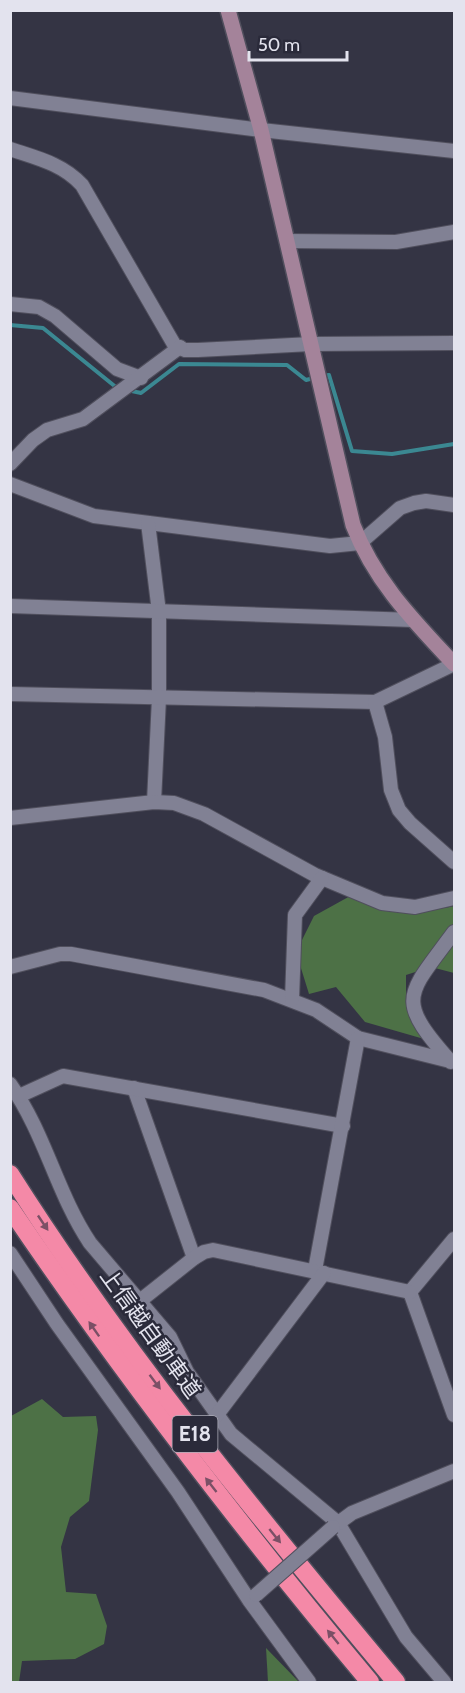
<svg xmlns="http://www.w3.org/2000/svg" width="465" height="1693" font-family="Cabin,'Noto Sans JP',sans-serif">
	<rect width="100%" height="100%" fill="#343444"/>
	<!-- forest -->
	<g fill="#4d7146">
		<path d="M 352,895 C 388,915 414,914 454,906 L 454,973 L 431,967 L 406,975 L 406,1007 L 424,1039 L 365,1022 L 336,987 L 309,994 L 296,952 L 314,916 Z"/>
		<polygon points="42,1399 63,1417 96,1416 98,1430 89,1501 70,1517 61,1547 66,1592 96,1594 107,1626 104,1644 75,1659 22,1661 19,1682 11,1682 11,1416"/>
		<polygon points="266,1648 299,1682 268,1682"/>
	</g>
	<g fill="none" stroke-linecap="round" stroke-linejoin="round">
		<!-- stream -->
		<g stroke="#3b8892" stroke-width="4">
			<polyline points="10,325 43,328 117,388"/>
			<polyline points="321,376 329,375 352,451 392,454 454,444"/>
			<polyline points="127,390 141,393 179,364 287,365 306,380 314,378"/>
		</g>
		<defs>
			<g id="street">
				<polyline points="10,98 261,130 454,151"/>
				<path d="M 10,149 C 37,158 63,164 82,185 L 175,346 L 185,350 L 198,350 L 311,344 L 454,343"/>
				<polyline points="287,241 396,242 454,232"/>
				<polyline points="10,304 39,307 55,316 117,369 141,378"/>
				<polyline points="10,464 33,440 47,430 83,419 180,347"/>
				<polyline points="10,484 94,516 330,546 360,543 400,508 414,503 426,501 454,505"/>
				<polyline points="148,523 159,612 159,698 154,802"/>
				<polyline points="10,606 413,620"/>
				<polyline points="10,694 375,702 454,664"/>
				<polyline points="375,702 385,737 391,790 399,810 410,823 454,862"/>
				<polyline points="10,818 154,802 174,803 204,814 315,875 382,903 415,907 454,898"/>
				<polyline points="10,967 60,954 71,954 264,990 316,1010 358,1038 450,1061"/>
				<polyline points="292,1000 295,915 322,878"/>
				<path d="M 451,1062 C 394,998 407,996 454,932"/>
				<path d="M 10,1084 C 45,1133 57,1194 90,1243 L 170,1337 L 187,1372 L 231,1434 L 338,1523 L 406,1637 L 444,1682"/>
				<polyline points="134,1088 194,1258"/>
				<polyline points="19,1096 63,1076 343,1126"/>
				<polyline points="10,1253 57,1324 178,1492 249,1600 309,1682"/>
				<polyline points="315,1270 358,1038"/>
				<polyline points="410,1292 454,1415"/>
				<polyline points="410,1292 454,1239"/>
				<polyline points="141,1300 194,1258 204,1252 213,1250 410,1292"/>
				<polyline points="216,1416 324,1273"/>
				<polyline points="333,1527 352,1513 454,1471"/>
			</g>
			<path id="secondary" d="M 228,10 L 261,130 L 353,525 C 375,582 414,621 454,664"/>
			<g id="highway">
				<path d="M 10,1174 C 124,1354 260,1519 396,1682"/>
				<path d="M 10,1208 C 122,1373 243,1530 370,1682"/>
			</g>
		</defs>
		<!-- street casing -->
		<use href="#street" stroke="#504f5d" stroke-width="16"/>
		<!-- secondary casing -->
		<use href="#secondary" stroke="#504f5d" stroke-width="18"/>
		<!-- highway casing -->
		<use href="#highway" stroke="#504f5d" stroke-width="21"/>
		<!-- street -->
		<use href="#street" stroke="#818194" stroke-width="14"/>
		<!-- secondary -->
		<use href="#secondary" stroke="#a4839a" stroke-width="15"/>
		<!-- highway -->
		<use href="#highway" stroke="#f489a7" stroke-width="18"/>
		<defs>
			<polyline id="street-bridge" points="256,1595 333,1527"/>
		</defs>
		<!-- street-bridge casing -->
		<use href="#street-bridge" stroke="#504f5d" stroke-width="16" stroke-linecap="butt"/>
		<!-- street-bridge -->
		<use href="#street-bridge" stroke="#818194" stroke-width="14"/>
	</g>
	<!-- one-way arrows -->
	<defs><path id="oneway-solid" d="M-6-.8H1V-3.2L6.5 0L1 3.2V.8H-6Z" transform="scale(1.5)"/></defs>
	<g fill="#7b5066">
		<use href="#oneway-solid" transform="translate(43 1223) rotate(56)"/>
		<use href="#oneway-solid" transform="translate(94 1329) rotate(-125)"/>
		<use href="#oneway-solid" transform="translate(155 1382) rotate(53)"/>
		<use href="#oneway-solid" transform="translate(211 1485) rotate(-128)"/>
		<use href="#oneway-solid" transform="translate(275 1536) rotate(51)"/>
		<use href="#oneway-solid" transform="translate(333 1637) rotate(-129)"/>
	</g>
	<g text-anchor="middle" stroke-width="5" stroke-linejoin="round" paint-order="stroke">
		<!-- shield labels -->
		<rect fill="#2a2a3a" stroke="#acacb8" stroke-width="1.5" x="172.5" y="1416" width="45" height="36" rx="4.5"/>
		<g font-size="21" font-weight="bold" fill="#e3e3ee">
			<text x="195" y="1441">E18</text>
		</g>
		<!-- street labels -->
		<g font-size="22" fill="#e3e3ee" stroke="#2a2a3a">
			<text transform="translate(151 1333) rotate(54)" y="8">上信越自動車道</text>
		</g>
	</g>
	<!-- border -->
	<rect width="465" height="1693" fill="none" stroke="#e3e3ee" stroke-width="24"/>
	<!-- scale -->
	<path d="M249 51v9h98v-9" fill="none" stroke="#e3e3ee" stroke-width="3"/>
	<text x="258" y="51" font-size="18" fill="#e3e3ee" stroke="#2a2a3a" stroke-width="4.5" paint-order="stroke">50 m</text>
</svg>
